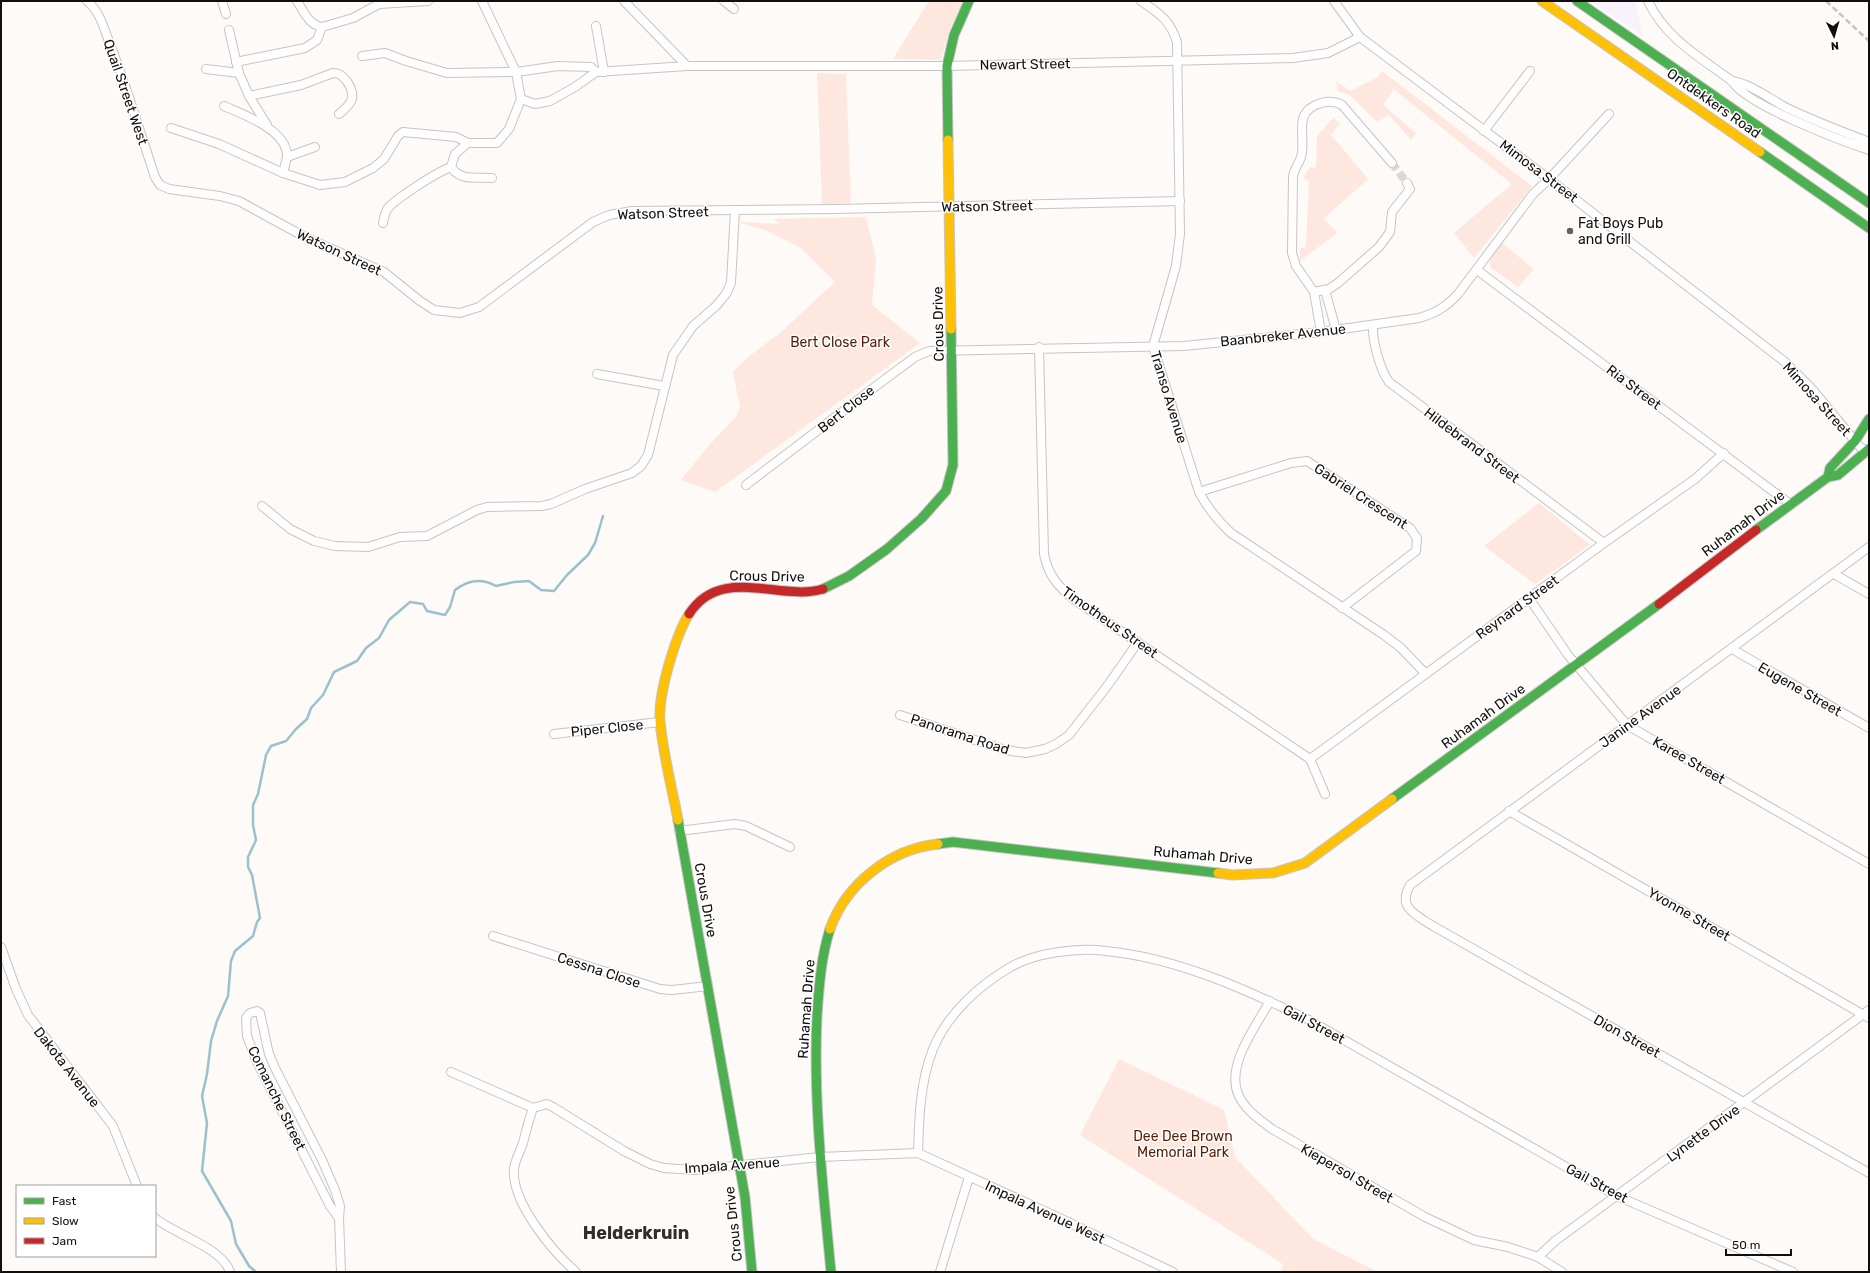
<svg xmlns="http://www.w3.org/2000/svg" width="1870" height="1273" font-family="Rubik,sans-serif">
	<rect width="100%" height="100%" fill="#fdfaf8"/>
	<!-- commercial -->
	<polygon fill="#f8f3fb" points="1590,1 1635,1 1644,37"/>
	<!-- green -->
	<g fill="#fee7df">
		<polygon points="929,1 964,1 949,30 941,60 893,59"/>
		<polygon points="1382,71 1532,186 1474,258 1454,233 1512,184 1387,84 1393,90 1383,105 1416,133 1411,140 1389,115 1377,122 1350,95 1338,91 1336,81 1350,91 1378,77"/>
		<polygon points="817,73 846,74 851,203 822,204"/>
		<polygon points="1333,118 1340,123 1331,135 1368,179 1324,218 1337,233 1300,261 1300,249 1306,247 1309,181 1303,178 1310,167 1316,168 1317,136"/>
		<polygon points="866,217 876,259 872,305 920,343 715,492 681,480 711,443 735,418 740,408 733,372 748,357 779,334 835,282 801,248 765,230 738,222 779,224 774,219"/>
		<polygon points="1502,243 1534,269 1518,287 1490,267 1490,255"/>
		<polygon points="1539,503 1590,545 1535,584 1484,546"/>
		<polygon points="1119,1059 1224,1110 1235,1157 1313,1239 1378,1272 1281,1272 1283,1264 1080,1135"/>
	</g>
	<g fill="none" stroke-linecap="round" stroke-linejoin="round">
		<!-- stream -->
		<path stroke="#9ac1cd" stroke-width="2.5" d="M 256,1272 L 249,1266 L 236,1244 L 231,1221 L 202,1171 L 207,1123 L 202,1096 L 207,1074 L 211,1041 L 217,1021 L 228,996 L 231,961 L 235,951 L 253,936 L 257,922 L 260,918 L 252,875 L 248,867 L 248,857 L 256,840 L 253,825 L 253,805 L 258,794 L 266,755 L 271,746 L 286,741 L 296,729 L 307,719 L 311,708 L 323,695 L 334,672 L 357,661 L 366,648 L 379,638 L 389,620 L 410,602 L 423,604 L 427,611 L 445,615 L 450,607 L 455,590 C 468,580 482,578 496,586 L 514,582 L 529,581 L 541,590 L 554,591 L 567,575 L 588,555 L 595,543 L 603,516"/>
		<!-- street-tunnel -->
		<polyline stroke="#dad7d5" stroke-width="8" stroke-dasharray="8 4" stroke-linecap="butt" points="1392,163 1407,183"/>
		<defs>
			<g id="street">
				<path d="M 87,1 C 100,11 104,29 110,44 C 127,87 140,132 155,177 L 160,185 L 169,189 L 220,196 L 239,201 L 305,237 L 384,272 L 420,301 L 434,310 L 460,313 L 479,307 L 593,222 L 609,215 L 632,211 L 836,209 L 1180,201"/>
				<polyline points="222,1 226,14"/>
				<path d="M 297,1 C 304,12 309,25 322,27"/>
				<polyline points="624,1 687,66"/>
				<polyline points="724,1 734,9"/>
				<path d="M 1141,1 C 1160,14 1170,20 1177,42 L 1180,234 L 1176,266 L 1153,346 L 1199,492 C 1208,509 1217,520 1231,533 L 1384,635 L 1401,648 L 1426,674"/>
				<polyline points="1334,1 1360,37 1549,179 1785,362 1812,389 1860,447 1869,453"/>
				<path d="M 1648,1 C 1665,38 1701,58 1732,81 C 1744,104 1842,141 1869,150"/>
				<polyline points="596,26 604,72"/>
				<polyline points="229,30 239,73 249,96 267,125"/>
				<polyline points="362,56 385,53 406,61 447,73 516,72 558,66 591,67 596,72"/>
				<polyline points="236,62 305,48 317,40 322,27 353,18 379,4 428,1"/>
				<polyline points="206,69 239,73"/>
				<path d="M 1732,81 C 1751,84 1770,99 1787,108 C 1814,121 1841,131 1869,142"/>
				<path d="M 249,96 L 301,85 L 333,73 C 343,72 354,88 352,99 C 350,105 344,110 339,114"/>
				<polyline points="521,99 535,104 550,101 575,87 596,72 687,66 947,66 1293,58 1328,53 1360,37"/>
				<path d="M 224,106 C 244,115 288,130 287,157 C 286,162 284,168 283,173"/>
				<polyline points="171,128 219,144 283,173 320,185 345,182 373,168 384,159 398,136 403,132 456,137 468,143 497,143 509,129 521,99 516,72 482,1"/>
				<polyline points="1484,131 1530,71"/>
				<path d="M 468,143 L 455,154 L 451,167 C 460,181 476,177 492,178"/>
				<polyline points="287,157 315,147"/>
				<path d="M 1392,163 L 1342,105 C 1335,101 1329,101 1321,103 C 1291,112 1307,136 1301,157 C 1299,164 1294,168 1293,177 L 1292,253 L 1296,266 L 1314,292 L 1329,289 L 1338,283 L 1379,247 L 1390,232 L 1392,212 L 1410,189 L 1407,183"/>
				<path d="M 383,223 C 384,218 385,212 388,208 C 397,198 437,172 451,167"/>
				<polyline points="1477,270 1790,504"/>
				<polyline points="1325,290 1336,330"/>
				<polyline points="1314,292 1321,332"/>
				<path d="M 1373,325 C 1372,340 1380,370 1389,382 L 1604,543"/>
				<path d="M 1039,347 L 1044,554 C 1048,575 1058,587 1075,600 L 1310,759 L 1325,794"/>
				<polyline points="597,374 664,386"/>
				<path d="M 746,485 L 880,383 L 915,357 L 929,351 L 1184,346 L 1321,332 L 1419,318 C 1436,313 1446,307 1458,294 L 1533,194 L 1549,179 L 1609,114"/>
				<polyline points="1199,492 1291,463 1307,461 1410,528 1417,538 1416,551 1342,608"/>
				<polyline points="262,506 290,529 314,541 335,546 368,547 400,537 427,536 477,510 487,507 542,506 551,504 585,489 632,473 641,466 648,455 673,355 693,326 716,306 726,294 731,283 735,210"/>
				<path d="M 1869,547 L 1410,885 C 1397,908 1416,915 1433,926 L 1869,1173"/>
				<polyline points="1834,574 1869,594"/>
				<polyline points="1529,598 1568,655 1627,725 1869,864"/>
				<polyline points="1732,649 1869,728"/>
				<polyline points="900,715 1005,750 1026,753 1045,749 1056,744 1069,735 1108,685 1138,642"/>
				<polyline points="554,734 660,722"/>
				<polyline points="1310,759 1604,543 1695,479 1724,453"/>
				<polyline points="1509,811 1869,1018"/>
				<polyline points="679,831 735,824 746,826 790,847"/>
				<polyline points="493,936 660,989 672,990 708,986"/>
				<polyline points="1,947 16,989 28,1015 113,1126 137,1186"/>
				<path d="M 1270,1001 C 1256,1026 1226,1065 1238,1094 C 1244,1109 1260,1120 1272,1129 L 1425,1217 L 1474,1240 L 1508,1247 L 1538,1257 L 1562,1272"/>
				<polyline points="451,1072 533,1108 547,1104 553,1107 624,1151 650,1164 664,1168 694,1170 820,1157 918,1153 1049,1213 1173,1272"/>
				<path d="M 533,1108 C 529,1120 526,1131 523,1143 C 520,1152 515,1160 514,1169 C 511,1202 553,1252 576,1272"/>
				<path d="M 918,1153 C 919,1118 920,1082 933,1049 C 947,1015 978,986 1009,968 C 1033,953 1078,947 1106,951 C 1177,958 1245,989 1309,1020 L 1617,1196 L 1793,1272"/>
				<path d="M 155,1218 C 174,1234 223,1248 230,1272"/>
				<polyline points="339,1218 330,1206 257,1062 247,1036 246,1018 250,1013 257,1011 260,1013 269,1054 275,1068 322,1160 335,1190 340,1206 339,1218 341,1272"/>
				<polyline points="1538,1257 1555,1241 1869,1010"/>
				<polyline points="940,1272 969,1177"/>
			</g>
			<g id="fast">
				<polyline points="1577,1 1869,203"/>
				<polyline points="948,140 947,66 954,35 969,1"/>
				<polyline points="1760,152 1869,228"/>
				<polyline points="1828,477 1830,468 1855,441 1869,419"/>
				<polyline points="1756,530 1828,477 1838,475 1869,449"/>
				<polyline points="823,589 849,576 887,549 922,518 946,491 953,465 951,329"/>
				<polyline points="1392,799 1659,604"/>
				<polyline points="678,820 745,1197 752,1272"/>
				<polyline points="938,844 953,842 1218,873"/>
				<path d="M 830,929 C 821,957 819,987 817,1016 C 813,1102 823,1187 831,1272"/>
			</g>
			<g id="slow">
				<polyline points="1542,1 1760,152"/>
				<polyline points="948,140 951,329"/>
				<path d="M 678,820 C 672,788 663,754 660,721 C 658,694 675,637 689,614"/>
				<polyline points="1218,873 1232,875 1273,873 1305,863 1392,799"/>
				<path d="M 830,929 C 846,884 890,849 938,844"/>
			</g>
			<g id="jam">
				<polyline points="1659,604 1756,530"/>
				<path d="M 689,614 C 721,564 780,602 823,589"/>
			</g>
		</defs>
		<!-- street casing -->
		<use href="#street" stroke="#c7c4c3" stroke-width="10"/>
		<!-- fast casing -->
		<use href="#fast" stroke="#c7c4c3" stroke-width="11"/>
		<!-- slow casing -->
		<use href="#slow" stroke="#c7c4c3" stroke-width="11"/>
		<!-- jam casing -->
		<use href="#jam" stroke="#c7c4c3" stroke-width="11"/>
		<!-- street -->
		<use href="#street" stroke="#fffefe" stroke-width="8"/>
		<!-- fast -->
		<use href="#fast" stroke="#4caf50" stroke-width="9"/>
		<!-- slow -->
		<use href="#slow" stroke="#ffc107" stroke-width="9"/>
		<!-- jam -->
		<use href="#jam" stroke="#c62828" stroke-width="9"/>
		<!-- rail -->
		<polyline stroke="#c4c4c3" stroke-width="2.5" stroke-dasharray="6 3" stroke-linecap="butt" points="1826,1 1869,41"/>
	</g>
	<!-- markers -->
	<circle fill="#646160" stroke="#fff" stroke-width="1.5" cx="1570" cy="231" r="4"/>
	<g text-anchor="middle" stroke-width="3" stroke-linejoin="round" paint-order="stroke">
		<!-- street labels -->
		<g font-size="14" fill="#110f0e" stroke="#fff">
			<text transform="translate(1025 64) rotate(-1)" y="5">Newart Street</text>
			<text transform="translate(126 92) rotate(71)" y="5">Quail Street West</text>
			<text transform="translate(1714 103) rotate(35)" y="5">Ontdekkers Road</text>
			<text transform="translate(1539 171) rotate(37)" y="5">Mimosa Street</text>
			<text transform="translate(987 206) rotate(-1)" y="5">Watson Street</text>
			<text transform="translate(663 213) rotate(-2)" y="5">Watson Street</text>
			<text transform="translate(339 252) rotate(25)" y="5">Watson Street</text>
			<text transform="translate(938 324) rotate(-91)" y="5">Crous Drive</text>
			<text transform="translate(1283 335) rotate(-6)" y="5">Baanbreker Avenue</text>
			<text transform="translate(1634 387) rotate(37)" y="5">Ria Street</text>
			<text transform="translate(1169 397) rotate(73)" y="5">Transo Avenue</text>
			<text transform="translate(1817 399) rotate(48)" y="5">Mimosa Street</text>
			<text transform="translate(846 409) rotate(-38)" y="5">Bert Close</text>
			<text transform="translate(1472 445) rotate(37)" y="5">Hildebrand Street</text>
			<text transform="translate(1361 496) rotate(33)" y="5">Gabriel Crescent</text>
			<text transform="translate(1743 523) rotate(-37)" y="5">Ruhamah Drive</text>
			<text transform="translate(767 576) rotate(1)" y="5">Crous Drive</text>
			<text transform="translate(1517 607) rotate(-36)" y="5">Reynard Street</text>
			<text transform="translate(1110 622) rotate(35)" y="5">Timotheus Street</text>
			<text transform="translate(1800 689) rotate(30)" y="5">Eugene Street</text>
			<text transform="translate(1483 716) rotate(-36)" y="5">Ruhamah Drive</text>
			<text transform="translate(1640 716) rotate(-36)" y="5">Janine Avenue</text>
			<text transform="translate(607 728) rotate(-6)" y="5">Piper Close</text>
			<text transform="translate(960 734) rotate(18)" y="5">Panorama Road</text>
			<text transform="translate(1689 760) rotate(30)" y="5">Karee Street</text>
			<text transform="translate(1203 855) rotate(5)" y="5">Ruhamah Drive</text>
			<text transform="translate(706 900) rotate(80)" y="5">Crous Drive</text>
			<text transform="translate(1689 914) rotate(30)" y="5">Yvonne Street</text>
			<text transform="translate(599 970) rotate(18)" y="5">Cessna Close</text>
			<text transform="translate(806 1009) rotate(-86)" y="5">Ruhamah Drive</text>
			<text transform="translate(1314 1024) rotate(28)" y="5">Gail Street</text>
			<text transform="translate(1627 1036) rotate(29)" y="5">Dion Street</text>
			<text transform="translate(67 1067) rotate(52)" y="5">Dakota Avenue</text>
			<text transform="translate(277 1098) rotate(64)" y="5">Comanche Street</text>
			<text transform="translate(1703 1133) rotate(-36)" y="5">Lynette Drive</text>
			<text transform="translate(732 1165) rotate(-4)" y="5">Impala Avenue</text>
			<text transform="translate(1347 1173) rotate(30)" y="5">Kiepersol Street</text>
			<text transform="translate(1597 1183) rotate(28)" y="5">Gail Street</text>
			<text transform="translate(1045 1212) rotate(25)" y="5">Impala Avenue West</text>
			<text transform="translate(733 1224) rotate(-96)" y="5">Crous Drive</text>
		</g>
		<!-- poi labels -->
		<g font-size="14" fill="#110f0e" stroke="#fff" text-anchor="start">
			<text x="1578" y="228">Fat Boys Pub<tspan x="1578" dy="16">and Grill</tspan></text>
		</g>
		<!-- park labels -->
		<g font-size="14" fill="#591d03" stroke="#fff">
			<text x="840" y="347">Bert Close Park</text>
			<text x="1183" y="1141">Dee Dee Brown<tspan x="1183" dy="16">Memorial Park</tspan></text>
		</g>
		<!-- district labels -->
		<g font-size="18" font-weight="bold" fill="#332e2c" stroke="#fff">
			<text x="636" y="1239">Helderkruin</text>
		</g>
	</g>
	<!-- border -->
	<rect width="1870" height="1273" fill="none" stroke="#110f0e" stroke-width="4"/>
	<!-- legend -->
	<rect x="16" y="1185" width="140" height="72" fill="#ffffff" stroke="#a09f9f"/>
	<rect x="24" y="1198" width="20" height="6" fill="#4caf50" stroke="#a09f9f"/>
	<text x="52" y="1205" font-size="12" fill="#110f0e">Fast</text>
	<rect x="24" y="1218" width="20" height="6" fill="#ffc107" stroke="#a09f9f"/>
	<text x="52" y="1225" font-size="12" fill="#110f0e">Slow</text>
	<rect x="24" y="1238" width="20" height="6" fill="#c62828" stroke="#a09f9f"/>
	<text x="52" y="1245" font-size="12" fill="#110f0e">Jam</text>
	<!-- north arrow -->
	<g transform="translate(1834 36) rotate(175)" stroke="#ffffff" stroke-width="3" paint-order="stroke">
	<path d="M0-3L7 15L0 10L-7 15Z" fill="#110f0e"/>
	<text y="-6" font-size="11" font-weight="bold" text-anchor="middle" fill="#110f0e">N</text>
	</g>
	<!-- scale -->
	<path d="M1726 1249v6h65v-6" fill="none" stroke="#110f0e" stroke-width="2"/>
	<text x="1732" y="1249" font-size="12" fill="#110f0e" stroke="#ffffff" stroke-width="3" paint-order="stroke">50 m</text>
</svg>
